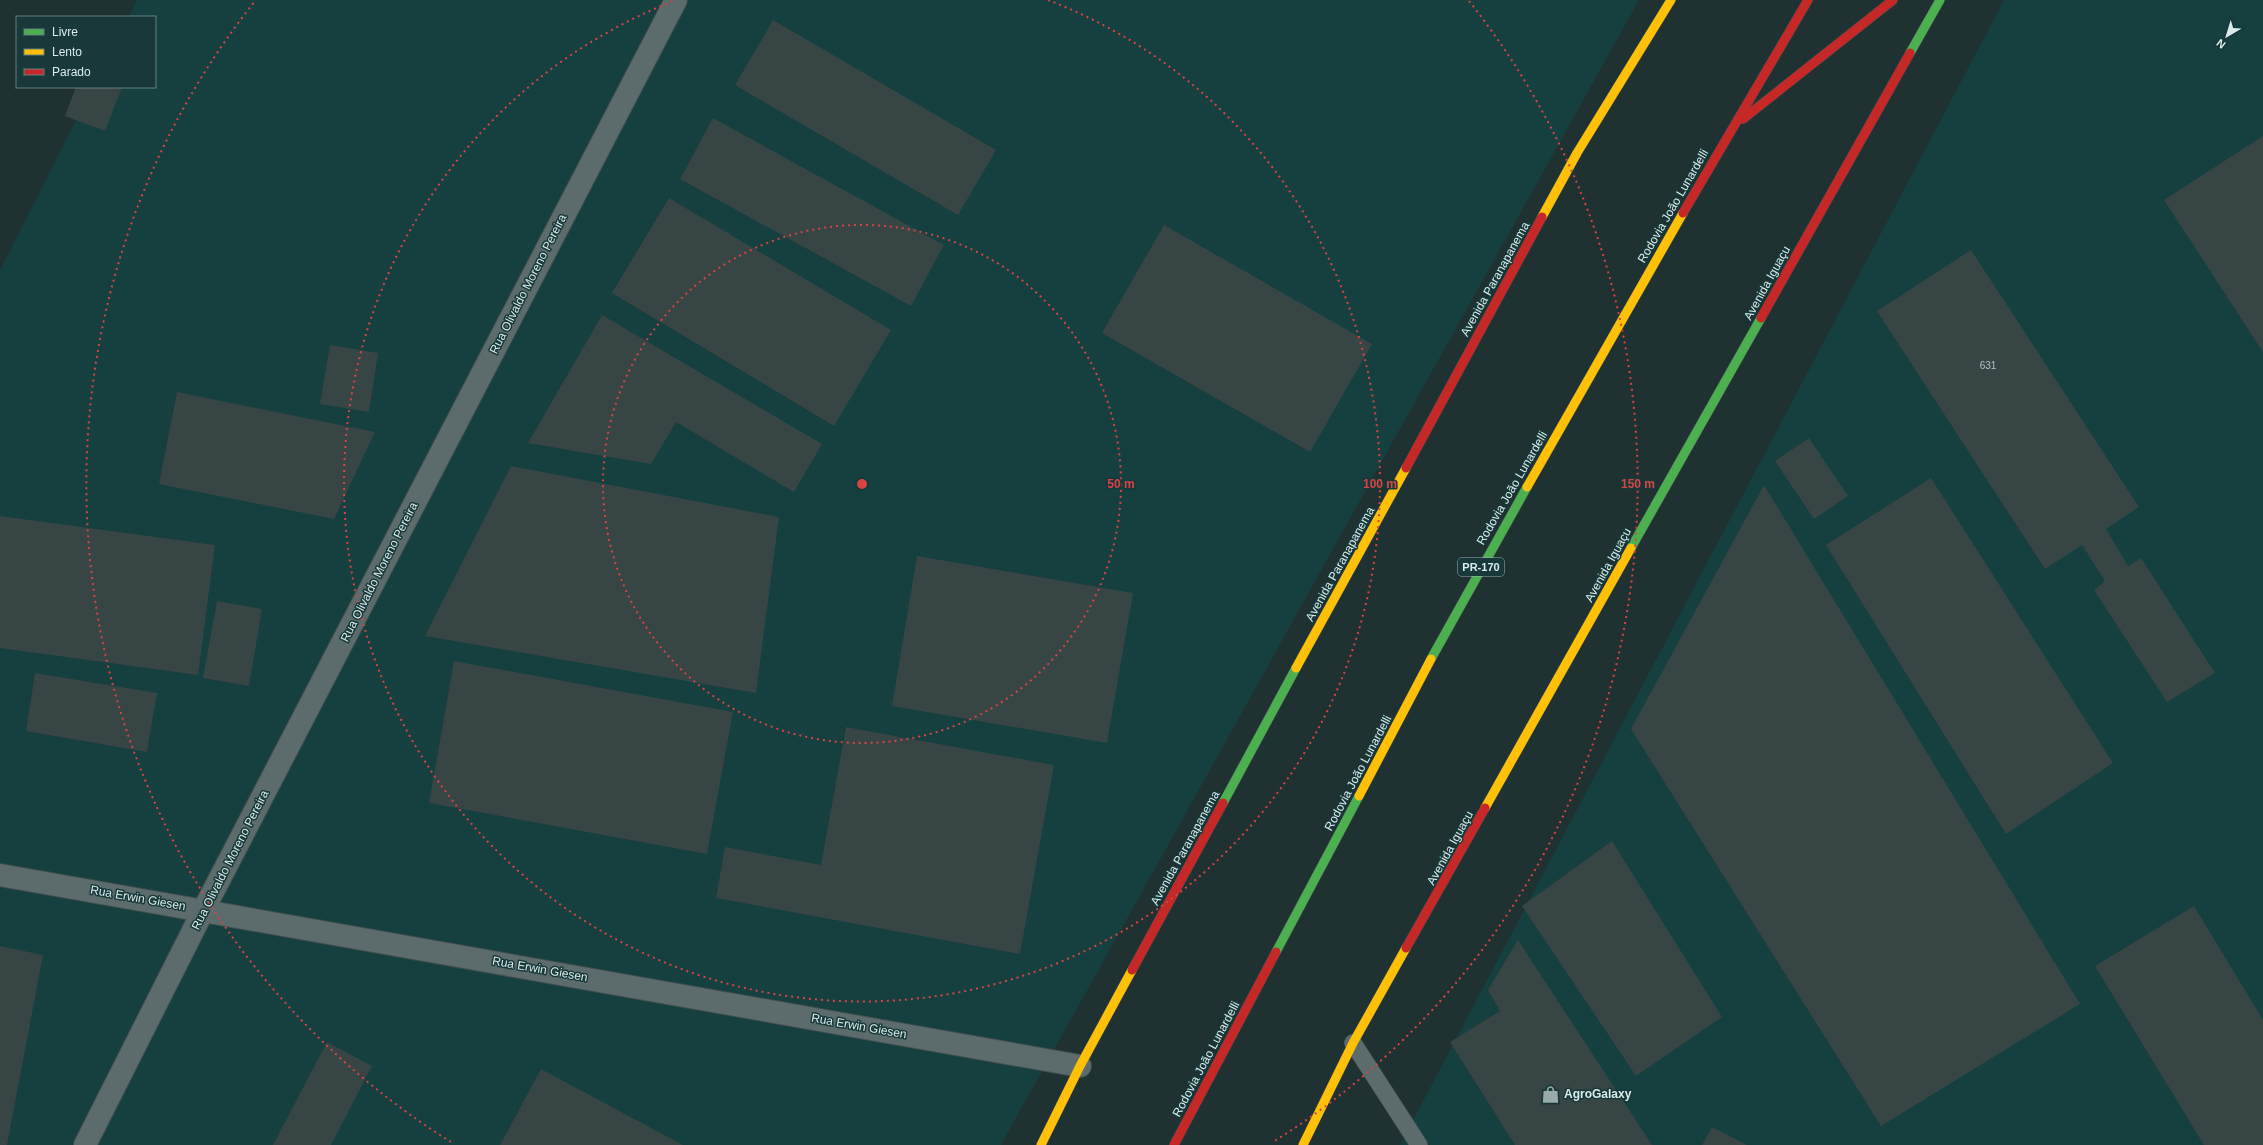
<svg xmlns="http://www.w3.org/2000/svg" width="2263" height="1145" font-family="Arial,sans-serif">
	<rect width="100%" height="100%" fill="#203131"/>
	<!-- built -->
	<g fill="#163f40">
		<polygon points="137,0 1639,0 1001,1145 0,1145 0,270 93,87 155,87 155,17 128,17"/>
		<polygon points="2004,0 2263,0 2263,1145 1400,1145"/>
	</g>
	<!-- building -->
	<g fill="#374545">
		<polygon points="773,20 996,150 958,215 735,85"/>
		<polygon points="76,87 122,87 105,131 65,116"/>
		<polygon points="713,118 944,245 911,306 680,179"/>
		<polygon points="2263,136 2263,352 2164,200"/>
		<polygon points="669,198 891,330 834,426 612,293"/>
		<polygon points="1164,225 1372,344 1310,452 1102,333"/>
		<polygon points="1971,250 2139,507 2106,529 2128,566 2141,558 2215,673 2167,702 2094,590 2105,581 2082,545 2045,569 1877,311"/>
		<polygon points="602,315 822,444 794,492 676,422 651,464 528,443"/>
		<polygon points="330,345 378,353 369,412 320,404"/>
		<polygon points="177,392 375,432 334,519 159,484"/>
		<polygon points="1809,438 1848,496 1814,519 1775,461"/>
		<polygon points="511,466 779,517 756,693 425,636"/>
		<polygon points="1931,478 2113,763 2006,834 1826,545"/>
		<polygon points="1764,485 2080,1004 1881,1126 1631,729"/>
		<polygon points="0,516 215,545 198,675 0,648"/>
		<polygon points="917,556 1133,593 1107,743 892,706"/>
		<polygon points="217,601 262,609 249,686 203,678"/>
		<polygon points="454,661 733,712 707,854 429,803"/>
		<polygon points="35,673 157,693 147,752 26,731"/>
		<polygon points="846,727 1054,765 1020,954 716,898 725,847 821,865"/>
		<polygon points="1612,841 1722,1017 1636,1076 1522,906"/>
		<polygon points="2194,906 2263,1020 2263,1145 2204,1145 2095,966"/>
		<polygon points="1518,940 1652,1145 1515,1145 1450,1042 1500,1011 1488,990"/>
		<polygon points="0,946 43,955 7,1145 0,1145"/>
		<polygon points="327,1042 372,1066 331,1145 273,1145"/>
		<polygon points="541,1069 683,1145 500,1145"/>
		<polygon points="1712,1127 1747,1145 1702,1145"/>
	</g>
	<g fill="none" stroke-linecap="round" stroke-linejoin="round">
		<defs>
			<polyline id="lane" points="1353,1043 1419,1145"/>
			<g id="street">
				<polyline points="0,875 1080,1066"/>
				<polyline points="85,1145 204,909 676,0"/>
			</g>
			<g id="fast">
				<polyline points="1910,53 1940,0"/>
				<polyline points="1631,548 1761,318"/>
				<polyline points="1431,659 1527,487"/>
				<polyline points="1223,803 1296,668"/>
				<polyline points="1276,952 1359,796"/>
			</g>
			<g id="slow">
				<polyline points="1542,217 1577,153 1671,0"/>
				<polyline points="1527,487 1683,213"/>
				<polyline points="1296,668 1406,468"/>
				<polyline points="1359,796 1431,659"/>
				<polyline points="1485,808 1631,548"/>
				<polyline points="1041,1145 1080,1066 1132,970"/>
				<polyline points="1303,1145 1353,1043 1406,948"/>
			</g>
			<g id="jam">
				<polyline points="1743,119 1893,0"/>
				<polyline points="1683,213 1808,0"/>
				<polyline points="1761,318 1910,53"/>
				<polyline points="1406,468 1542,217"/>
				<polyline points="1406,948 1485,808"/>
				<polyline points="1132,970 1223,803"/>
				<polyline points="1174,1145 1276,952"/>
			</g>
		</defs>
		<!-- lane casing -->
		<use href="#lane" stroke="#3f4d4d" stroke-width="18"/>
		<!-- street casing -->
		<use href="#street" stroke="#3f4d4d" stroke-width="24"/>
		<!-- fast casing -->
		<use href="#fast" stroke="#3f4d4d" stroke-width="10"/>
		<!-- slow casing -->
		<use href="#slow" stroke="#3f4d4d" stroke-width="10"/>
		<!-- jam casing -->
		<use href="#jam" stroke="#3f4d4d" stroke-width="10"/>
		<!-- lane -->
		<use href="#lane" stroke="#5c6b6b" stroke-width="17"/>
		<!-- street -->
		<use href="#street" stroke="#5c6b6b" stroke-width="22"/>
		<!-- fast -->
		<use href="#fast" stroke="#4caf50" stroke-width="9"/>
		<!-- slow -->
		<use href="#slow" stroke="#ffc107" stroke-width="9"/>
		<!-- jam -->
		<use href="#jam" stroke="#c62828" stroke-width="9"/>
	</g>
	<!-- distance rings -->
	<g fill="none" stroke="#d64545" stroke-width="2" stroke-dasharray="2 4">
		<circle cx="862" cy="484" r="259"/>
		<path d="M1048 0A518 518 0 1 1 676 0"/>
		<path d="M451 1142A776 776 0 0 1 255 1M1469 1A776 776 0 0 1 1273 1142"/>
	</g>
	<!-- icons -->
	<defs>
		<symbol id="shop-bare" viewBox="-9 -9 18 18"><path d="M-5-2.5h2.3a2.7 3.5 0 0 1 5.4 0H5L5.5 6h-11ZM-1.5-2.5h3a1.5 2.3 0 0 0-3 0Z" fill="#98aaaa" stroke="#183839" stroke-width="2.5" paint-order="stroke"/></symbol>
	</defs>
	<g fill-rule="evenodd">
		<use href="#shop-bare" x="1538" y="1082" width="25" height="25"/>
	</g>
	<g text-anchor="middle" stroke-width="3" stroke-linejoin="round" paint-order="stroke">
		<!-- number labels -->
		<g font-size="10" fill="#b0c2c2">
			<text x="1988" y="369">631</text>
		</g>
		<!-- shield labels -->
		<rect fill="#183839" stroke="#9fb5b6" stroke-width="1" x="1458" y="558" width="46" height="18" rx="3"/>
		<g font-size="11" font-weight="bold" fill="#d9ebeb">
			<text x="1481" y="571">PR-170</text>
		</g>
		<!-- street labels -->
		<g font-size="12" fill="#d9ebeb" stroke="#183839">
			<text transform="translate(1673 206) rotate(-60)" y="4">Rodovia João Lunardelli</text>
			<text transform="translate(1495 279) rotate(-61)" y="4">Avenida Paranapanema</text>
			<text transform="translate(1767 283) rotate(-61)" y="4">Avenida Iguaçu</text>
			<text transform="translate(528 284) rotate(-63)" y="4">Rua Olivaldo Moreno Pereira</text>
			<text transform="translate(1512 488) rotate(-60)" y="4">Rodovia João Lunardelli</text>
			<text transform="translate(1340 564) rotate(-61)" y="4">Avenida Paranapanema</text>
			<text transform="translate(1608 565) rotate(-61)" y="4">Avenida Iguaçu</text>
			<text transform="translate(379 572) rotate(-63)" y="4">Rua Olivaldo Moreno Pereira</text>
			<text transform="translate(1358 773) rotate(-62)" y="4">Rodovia João Lunardelli</text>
			<text transform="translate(1185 848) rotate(-61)" y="4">Avenida Paranapanema</text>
			<text transform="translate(1450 848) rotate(-61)" y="4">Avenida Iguaçu</text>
			<text transform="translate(230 860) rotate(-63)" y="4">Rua Olivaldo Moreno Pereira</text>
			<text transform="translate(138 898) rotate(10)" y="4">Rua Erwin Giesen</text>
			<text transform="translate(540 969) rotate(10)" y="4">Rua Erwin Giesen</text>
			<text transform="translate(859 1026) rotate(10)" y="4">Rua Erwin Giesen</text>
			<text transform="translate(1206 1059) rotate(-62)" y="4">Rodovia João Lunardelli</text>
		</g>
		<!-- poi labels -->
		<g font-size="12" font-weight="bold" fill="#d9ebeb" stroke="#183839" text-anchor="start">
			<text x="1564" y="1098">AgroGalaxy</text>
		</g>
	</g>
	<circle cx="862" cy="484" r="6" fill="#d64545" stroke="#183839" stroke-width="2"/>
	<g font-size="12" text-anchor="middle" font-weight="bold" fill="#d64545" stroke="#183839" stroke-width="3" stroke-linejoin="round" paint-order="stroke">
		<text x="1121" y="488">50 m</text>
		<text x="1380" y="488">100 m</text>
		<text x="1638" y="488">150 m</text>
	</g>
	<!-- legend -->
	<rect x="16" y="16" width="140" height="72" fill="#183839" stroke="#658080"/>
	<rect x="24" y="29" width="20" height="6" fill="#4caf50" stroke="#658080"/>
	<text x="52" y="36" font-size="12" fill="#d9ebeb">Livre</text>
	<rect x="24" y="49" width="20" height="6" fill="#ffc107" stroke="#658080"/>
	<text x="52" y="56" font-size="12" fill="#d9ebeb">Lento</text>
	<rect x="24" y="69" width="20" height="6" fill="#c62828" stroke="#658080"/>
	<text x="52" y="76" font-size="12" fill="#d9ebeb">Parado</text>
	<!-- north arrow -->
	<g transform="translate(2227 36) rotate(218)" stroke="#183839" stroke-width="3" paint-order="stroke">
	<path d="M0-3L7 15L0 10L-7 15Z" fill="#d9ebeb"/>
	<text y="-6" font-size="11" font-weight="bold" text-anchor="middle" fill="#d9ebeb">N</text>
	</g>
</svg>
